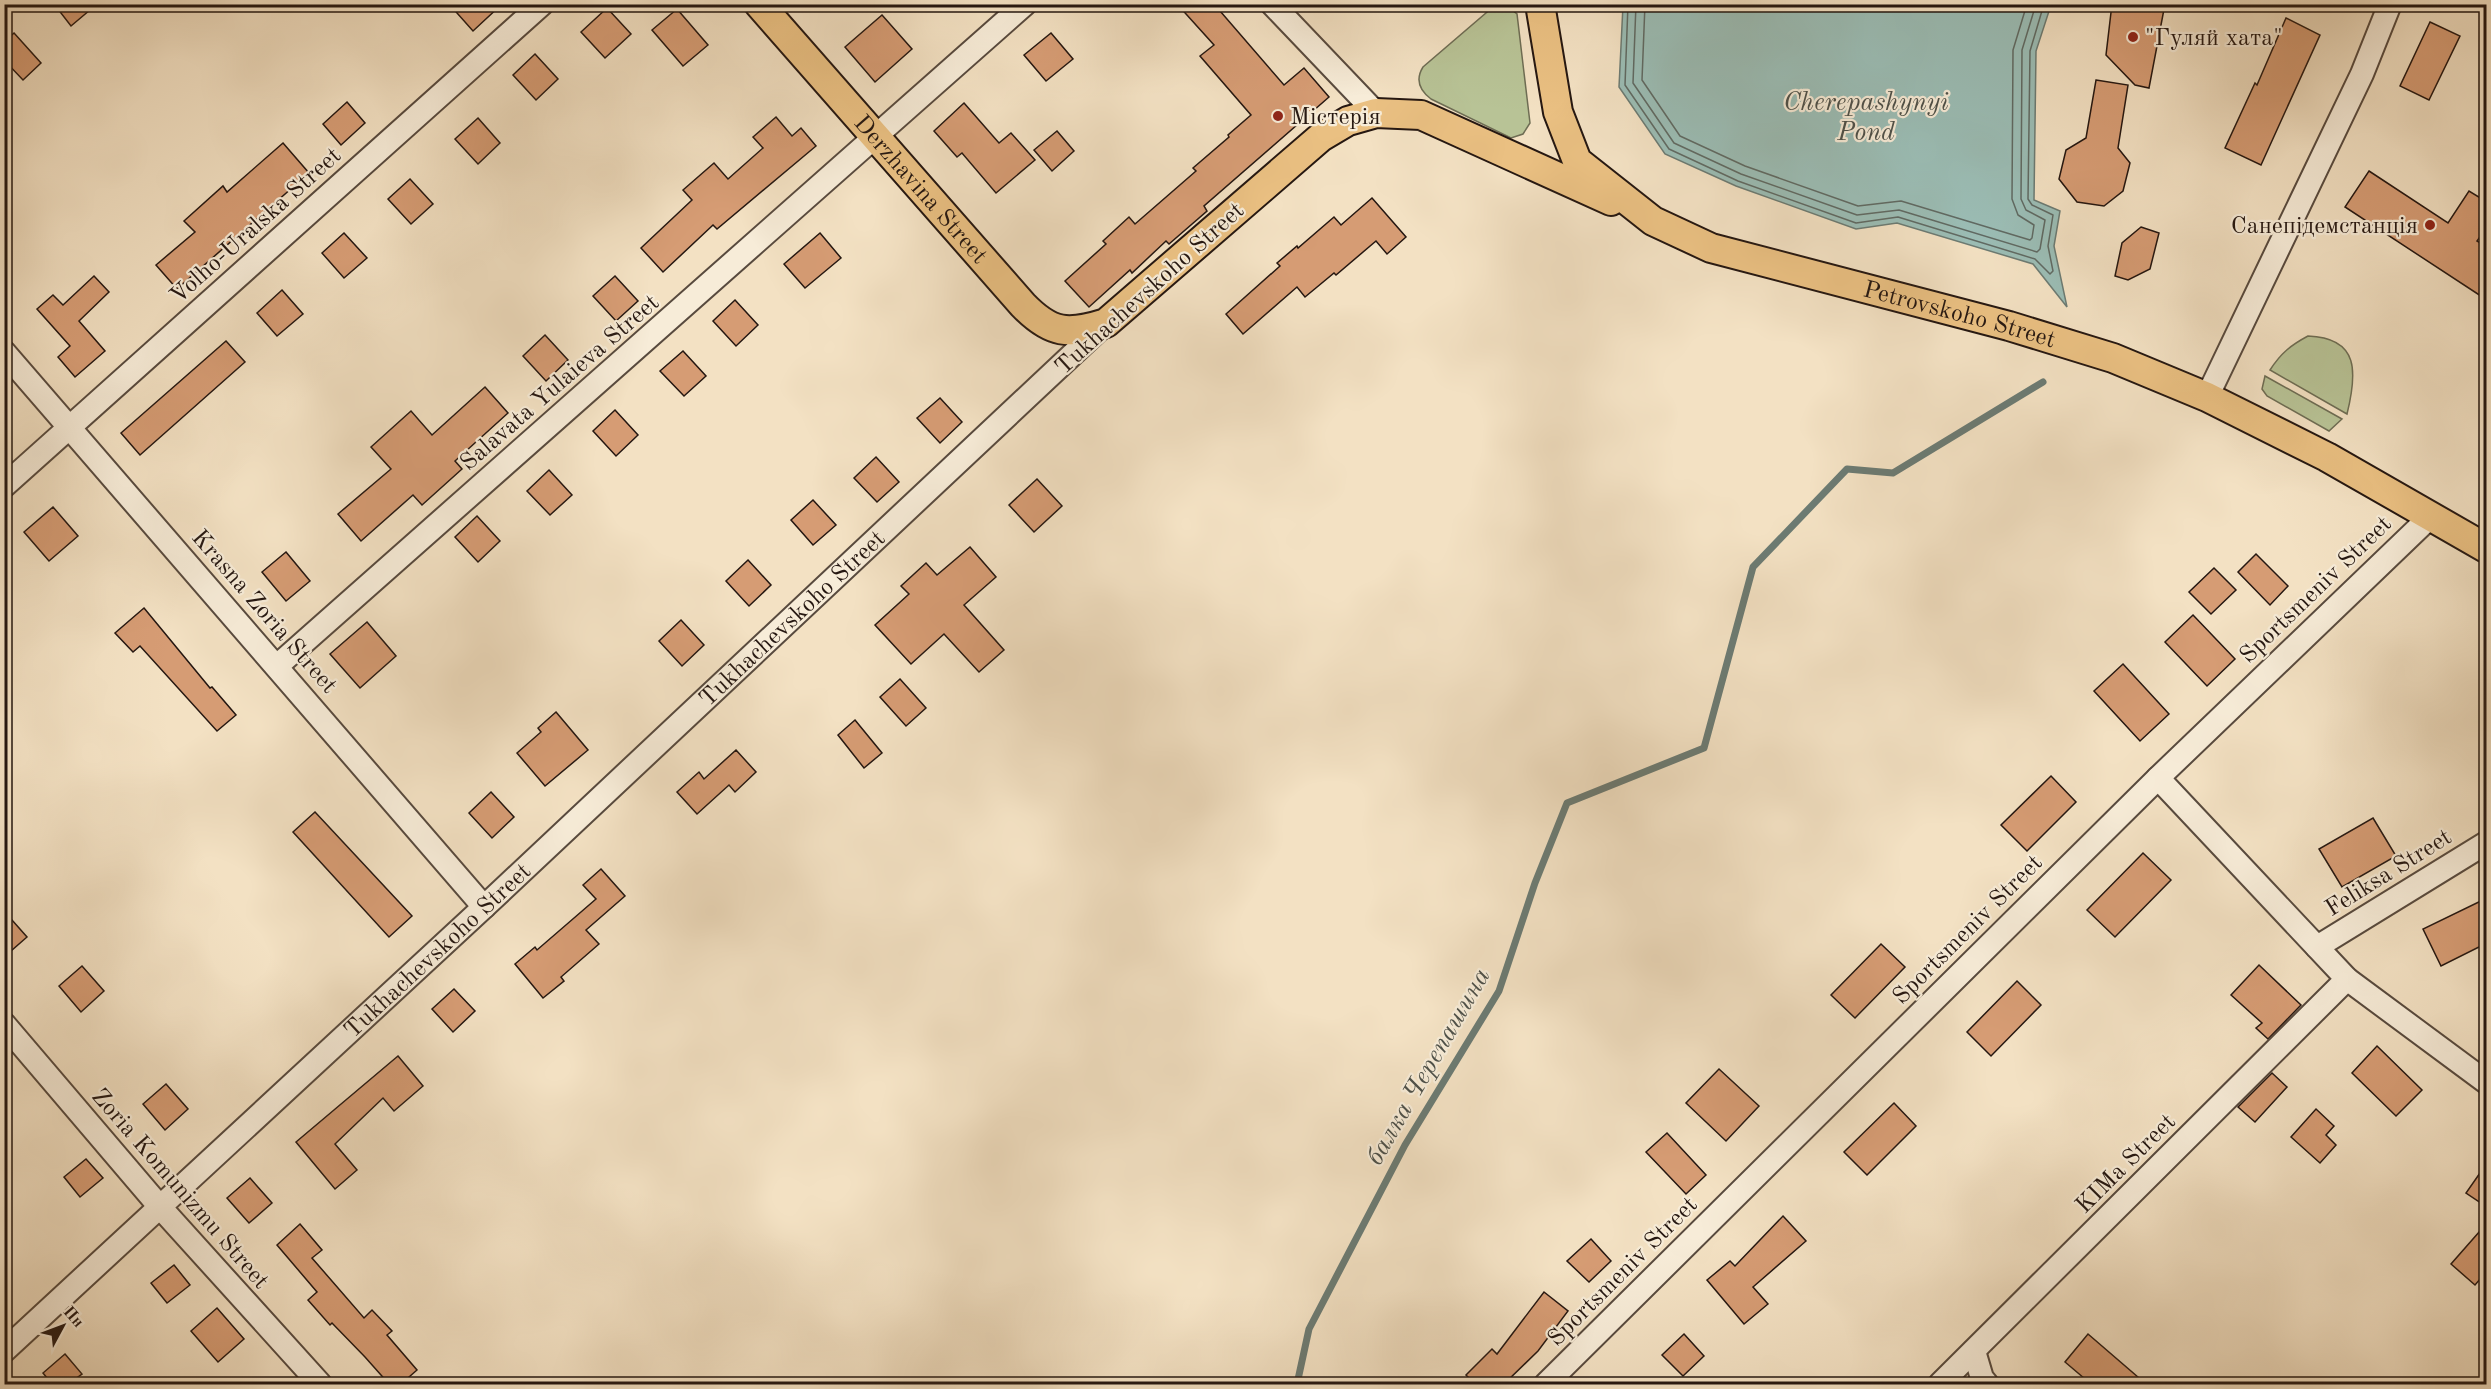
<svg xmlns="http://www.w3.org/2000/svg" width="2491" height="1389" font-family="'Old Standard TT',serif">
	<rect width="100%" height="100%" fill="#f3e1c3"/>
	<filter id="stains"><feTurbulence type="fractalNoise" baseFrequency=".00333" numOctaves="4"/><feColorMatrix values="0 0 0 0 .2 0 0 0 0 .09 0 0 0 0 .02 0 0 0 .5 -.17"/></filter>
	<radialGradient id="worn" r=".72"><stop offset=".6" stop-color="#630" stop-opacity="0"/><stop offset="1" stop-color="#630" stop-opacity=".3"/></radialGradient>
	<!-- green -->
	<g fill="#b8c396" stroke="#6e6d54" stroke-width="1.5">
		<path d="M 1499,6 L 1512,10 L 1517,14 L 1530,123 L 1523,134 L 1511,138 L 1431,99 C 1419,90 1415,80 1423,67 L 1493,7 Z"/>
		<path d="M 2308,336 C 2360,338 2357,373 2347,414 L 2270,370 C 2281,353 2291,345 2308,336 Z"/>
		<polygon points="2265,376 2342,419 2329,431 2267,396 2262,389"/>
	</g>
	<!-- water -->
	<polygon fill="#9bbdb5" stroke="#6c7b73" stroke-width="1.5" points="1623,5 2051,5 2036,51 2034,200 2060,211 2054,246 2067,307 2033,264 1897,223 1856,229 1736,186 1665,154 1619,87"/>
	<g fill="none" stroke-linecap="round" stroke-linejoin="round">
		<!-- shore -->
		<g stroke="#606a63" stroke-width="1.5">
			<polyline points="1628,4 1625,85 1669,149 1738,181 1856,223 1898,217 2035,259 2050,274 2053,271 2048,246 2053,215 2032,205 2028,199 2030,51 2044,4"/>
			<polyline points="1636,4 1633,83 1674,143 1741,174 1857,215 1899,210 2037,252 2040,249 2045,220 2026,210 2021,199 2022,50 2036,4"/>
			<polyline points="1645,4 1642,80 1680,136 1745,166 1858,206 1901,201 2030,240 2032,238 2034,225 2018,215 2012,199 2013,50 2027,4"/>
		</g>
		<!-- stream -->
		<polyline stroke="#6c7b73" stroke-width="7" points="1297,1384 1309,1329 1405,1145 1499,991 1535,883 1567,803 1704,748 1753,567 1847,469 1893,473 2043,382"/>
	</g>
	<!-- building -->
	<g fill="#d69c74" stroke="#251711" stroke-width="1.5">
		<polygon points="54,4 97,4 71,26"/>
		<polygon points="449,4 502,4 473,31"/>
		<polygon points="1177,4 1214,4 1284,85 1304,68 1329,97 1204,206 1207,211 1169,244 1166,241 1132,273 1130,270 1089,307 1065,281 1106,244 1103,241 1129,217 1135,224 1196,171 1193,168 1229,137 1228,135 1251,115 1200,56 1214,45"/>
		<polygon points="2112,4 2165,4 2149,88 2135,85 2106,55"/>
		<polygon points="607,8 631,34 605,58 581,32"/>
		<polygon points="677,9 708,45 683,66 652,30"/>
		<polygon points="882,15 912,49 875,82 845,47"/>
		<polygon points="2286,18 2320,35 2261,165 2225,148 2255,83 2257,85"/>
		<polygon points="2430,22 2460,36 2429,100 2400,86"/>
		<polygon points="14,33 41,63 23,80 4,60 4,42"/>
		<polygon points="1051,33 1073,59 1046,81 1024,55"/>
		<polygon points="535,54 558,79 536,100 513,75"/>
		<polygon points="2096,80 2128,85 2118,148 2130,163 2123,191 2104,206 2077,202 2059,179 2066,150 2086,138"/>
		<polygon points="347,102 365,123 341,145 323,124"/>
		<polygon points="964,103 999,143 1011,133 1035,160 996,193 962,153 957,157 934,131"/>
		<polygon points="776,117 792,136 801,128 816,146 717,229 713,225 663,272 641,248 692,200 683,190 714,163 728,179 763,148 753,137"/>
		<polygon points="478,118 500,143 478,164 455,139"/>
		<polygon points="1057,131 1074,151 1052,171 1034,150"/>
		<polygon points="283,143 309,173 177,289 156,265 195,232 184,221 223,186 227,192"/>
		<polygon points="2369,171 2448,223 2469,191 2487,202 2487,227 2477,241 2487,247 2487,300 2345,207"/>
		<polygon points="410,179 433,204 411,224 388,199"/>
		<polygon points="1372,198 1406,237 1387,254 1376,241 1336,275 1334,273 1305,297 1297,287 1243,334 1226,314 1280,266 1277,263 1297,246 1298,248 1334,217 1341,225"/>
		<polygon points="2141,227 2159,233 2150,269 2128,280 2115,276 2122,243"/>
		<polygon points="344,233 367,258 344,278 322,253"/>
		<polygon points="820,233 841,258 805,288 784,264"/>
		<polygon points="94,276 109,292 79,321 105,351 75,377 58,357 70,346 37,309 53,295 63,305"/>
		<polygon points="615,276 638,301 616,321 593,296"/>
		<polygon points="282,290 303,314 277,336 257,313"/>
		<polygon points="735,300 758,325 736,346 713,321"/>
		<polygon points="545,335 568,360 546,381 523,356"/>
		<polygon points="226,341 245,362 140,455 121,433"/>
		<polygon points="683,351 706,376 684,396 660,371"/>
		<polygon points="485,387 508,413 455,461 462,469 422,505 413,495 361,541 338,514 391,469 371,447 411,411 432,435"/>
		<polygon points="940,398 962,422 940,443 917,418"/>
		<polygon points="615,410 638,435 616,456 593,431"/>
		<polygon points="876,457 899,482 877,502 854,478"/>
		<polygon points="549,470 572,495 550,515 527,491"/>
		<polygon points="1037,479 1062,506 1034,532 1009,505"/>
		<polygon points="813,500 836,525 813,545 791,520"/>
		<polygon points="53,507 78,536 49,561 24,532"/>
		<polygon points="477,516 500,541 478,562 455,537"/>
		<polygon points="970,547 996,577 964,605 1004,650 979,672 944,634 911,664 875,625 909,594 901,586 926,563 937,575"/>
		<polygon points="286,552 310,581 286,601 262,572"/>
		<polygon points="2256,554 2288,586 2270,605 2238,572"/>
		<polygon points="748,560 771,585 749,606 726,581"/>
		<polygon points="2214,568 2236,590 2211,614 2189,592"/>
		<polygon points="144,608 210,688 212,687 236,715 217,731 140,646 133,652 115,633"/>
		<polygon points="2193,615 2235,659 2207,686 2165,642"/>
		<polygon points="681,620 704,645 682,666 659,641"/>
		<polygon points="367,622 396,656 360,688 330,654"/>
		<polygon points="2123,664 2169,714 2140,741 2094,691"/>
		<polygon points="900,679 926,708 906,726 880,697"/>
		<polygon points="556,712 588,750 545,786 517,753 541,732 538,728"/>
		<polygon points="855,720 882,753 864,768 838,735"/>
		<polygon points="736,750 756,772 735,792 729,785 697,814 677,792 699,772 704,779"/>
		<polygon points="2051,776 2076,802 2027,851 2001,825"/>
		<polygon points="491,792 514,817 492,838 469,813"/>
		<polygon points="315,812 412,916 389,937 293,832"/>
		<polygon points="2373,818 2396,856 2342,887 2319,849"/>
		<polygon points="2143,853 2171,880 2115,937 2087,910"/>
		<polygon points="601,869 625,896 586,930 599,944 561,977 564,981 543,998 515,964 535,947 537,950 596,899 583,885"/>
		<polygon points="2487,898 2487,943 2441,966 2423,929"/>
		<polygon points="4,911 27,937 4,957"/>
		<polygon points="1881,944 1905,967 1855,1018 1831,995"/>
		<polygon points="2259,965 2301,1005 2268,1039 2256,1028 2262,1023 2231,995"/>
		<polygon points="82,966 104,991 81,1012 59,986"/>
		<polygon points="2017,981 2041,1005 1991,1056 1967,1032"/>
		<polygon points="454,989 475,1011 453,1032 432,1009"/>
		<polygon points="2377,1046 2422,1090 2396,1116 2352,1073"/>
		<polygon points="398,1056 423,1086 394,1111 383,1098 335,1144 357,1170 335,1189 296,1142"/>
		<polygon points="1719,1069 1759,1106 1726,1141 1686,1103"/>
		<polygon points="2272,1073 2287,1087 2255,1122 2238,1107"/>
		<polygon points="166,1084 188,1109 165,1130 143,1104"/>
		<polygon points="1894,1103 1916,1126 1867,1175 1844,1152"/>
		<polygon points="2316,1109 2334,1126 2326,1135 2336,1145 2320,1163 2291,1137"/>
		<polygon points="1667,1133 1706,1175 1686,1194 1646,1152"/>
		<polygon points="86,1159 103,1178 80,1197 64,1177"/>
		<polygon points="2487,1163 2487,1207 2466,1193"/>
		<polygon points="250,1178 272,1203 249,1223 227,1198"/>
		<polygon points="1783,1216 1806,1241 1753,1287 1768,1304 1744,1324 1707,1280 1730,1261 1735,1266"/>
		<polygon points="2487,1223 2487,1271 2475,1285 2451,1264"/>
		<polygon points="300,1224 322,1250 312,1258 364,1318 372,1310 392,1331 387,1335 417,1370 401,1384 389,1384 365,1357 332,1323 330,1325 308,1300 317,1292 277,1245"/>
		<polygon points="1591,1239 1611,1261 1589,1282 1567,1261"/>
		<polygon points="174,1265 190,1285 167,1303 151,1283"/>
		<polygon points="1544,1292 1568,1311 1538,1351 1504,1384 1475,1384 1466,1375 1492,1349 1497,1354"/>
		<polygon points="217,1308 244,1339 218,1362 191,1331"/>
		<polygon points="1684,1334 1704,1356 1683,1376 1662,1355"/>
		<polygon points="2088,1334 2146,1384 2091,1384 2065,1362"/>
		<polygon points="65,1354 82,1374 68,1384 52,1384 43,1373"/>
	</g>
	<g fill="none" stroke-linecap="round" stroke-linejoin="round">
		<defs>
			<g id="minor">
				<polyline points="1272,4 1376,113"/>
				<polyline points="4,352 484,907"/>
				<polyline points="2207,397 2362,74 2390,4"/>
				<polyline points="4,486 542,4"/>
				<polyline points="277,666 1025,4"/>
				<polyline points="2158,778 2347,979 2486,1082"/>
				<polyline points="2317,947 2486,843"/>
				<polyline points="4,1024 160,1207 320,1384"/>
				<path id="s1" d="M 4,1351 L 484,907 L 1106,323"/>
				<polyline points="1974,1351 1982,1378 1987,1384"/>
				<polyline points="1546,1384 2158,778 2431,516"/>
				<polyline points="1940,1384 2347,979"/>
			</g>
			<g id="major">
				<path id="s2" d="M 759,4 L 1023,305 C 1051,334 1068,335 1106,323 L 1321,137 L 1348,121 L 1376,113 L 1421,115 L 1611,201"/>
				<path id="s3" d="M 1540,4 L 1558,112 L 1577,161 L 1653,221 L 1711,248 L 2009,326 L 2113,358 L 2207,397 L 2327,457 L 2486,548"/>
			</g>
		</defs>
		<!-- minor casing -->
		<use href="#minor" stroke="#584a3e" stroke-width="26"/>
		<!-- major casing -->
		<use href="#major" stroke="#251711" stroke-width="32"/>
		<!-- minor -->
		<use href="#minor" stroke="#f7ecd8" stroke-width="22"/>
		<!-- major -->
		<use href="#major" stroke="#eac082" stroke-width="28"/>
	</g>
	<!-- markers -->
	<g fill="#8f2418" stroke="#f7ecd8" stroke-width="2">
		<circle cx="2133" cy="37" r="6"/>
		<circle cx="1278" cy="116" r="6"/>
		<circle cx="2430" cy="225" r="6"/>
	</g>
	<g text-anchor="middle" stroke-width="4.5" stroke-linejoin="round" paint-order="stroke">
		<!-- poi labels -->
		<g font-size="24" fill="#251711" stroke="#f7ecd8" text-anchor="start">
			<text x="2145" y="45">"Гуляй хата"</text>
			<text x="1290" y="124">Містерія</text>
			<text x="2418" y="233" text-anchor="end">Санепідемстанція</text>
		</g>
		<!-- street labels -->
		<g font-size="24" fill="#251711" stroke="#f7ecd8">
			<text dy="8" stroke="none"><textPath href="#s2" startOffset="246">Derzhavina Street</textPath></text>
			<text transform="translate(255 225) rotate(-42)" y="8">Volho-Uralska Street</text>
			<text transform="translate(1149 288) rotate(-42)" y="8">Tukhachevskoho Street</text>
			<text dy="8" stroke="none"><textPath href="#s3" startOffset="580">Petrovskoho Street</textPath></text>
			<text transform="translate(559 382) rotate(-41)" y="8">Salavata Yulaieva Street</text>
			<text transform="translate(2315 589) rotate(-44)" y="8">Sportsmeniv Street</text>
			<text transform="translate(265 611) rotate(49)" y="8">Krasna Zoria Street</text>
			<text dy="8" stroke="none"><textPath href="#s1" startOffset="1076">Tukhachevskoho Street</textPath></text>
			<text transform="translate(2388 872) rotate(-32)" y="8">Feliksa Street</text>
			<text transform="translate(1967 929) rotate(-45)" y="8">Sportsmeniv Street</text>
			<text dy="8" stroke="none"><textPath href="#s1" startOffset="590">Tukhachevskoho Street</textPath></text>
			<text transform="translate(2125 1163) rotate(-45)" y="8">KIMa Street</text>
			<text transform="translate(181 1188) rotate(49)" y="8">Zoria Komunizmu Street</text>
			<text transform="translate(1622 1271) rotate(-45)" y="8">Sportsmeniv Street</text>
		</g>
		<!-- water labels -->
		<g font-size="26" font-style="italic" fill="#4e514a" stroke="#f7ecd8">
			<text x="1866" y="110">Cherepashynyi<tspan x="1866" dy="30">Pond</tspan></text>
			<text transform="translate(1427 1066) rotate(-60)" y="9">балка Черепашина</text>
		</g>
	</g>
	<!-- margin -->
	<rect width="2491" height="1389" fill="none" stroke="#f3e1c3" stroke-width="24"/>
	<rect x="6" y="6" width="2479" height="1377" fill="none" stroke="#251711" stroke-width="3"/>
	<rect x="12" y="12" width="2467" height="1365" fill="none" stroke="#251711" stroke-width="1.5"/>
	<!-- north arrow -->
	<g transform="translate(63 1326) rotate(49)" stroke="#f7ecd8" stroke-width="4.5" paint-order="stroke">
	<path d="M0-4.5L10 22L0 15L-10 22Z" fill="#251711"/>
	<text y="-9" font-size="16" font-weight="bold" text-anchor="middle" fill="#251711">Пн</text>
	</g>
	<rect width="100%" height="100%" filter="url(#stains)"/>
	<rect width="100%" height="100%" fill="url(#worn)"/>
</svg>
